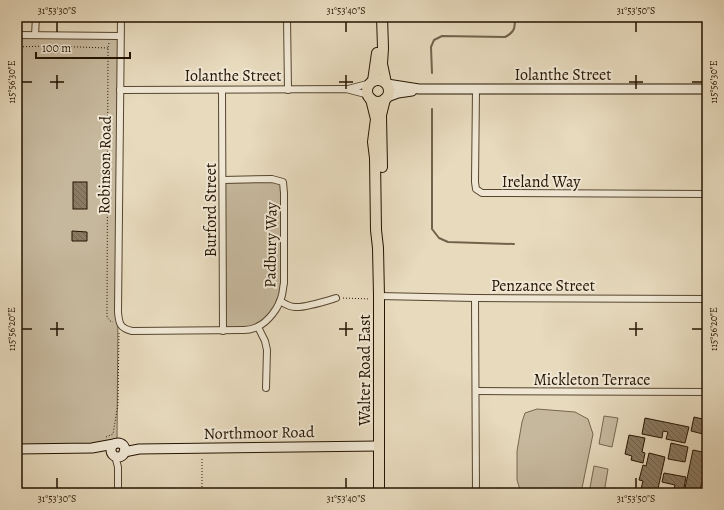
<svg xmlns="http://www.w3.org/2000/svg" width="724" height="510" font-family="Alegreya,serif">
	<defs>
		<pattern id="building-back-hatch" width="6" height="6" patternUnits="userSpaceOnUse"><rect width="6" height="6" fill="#8a7a62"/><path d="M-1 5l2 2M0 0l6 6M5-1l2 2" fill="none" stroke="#71634e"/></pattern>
	</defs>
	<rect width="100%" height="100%" fill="#e7dabd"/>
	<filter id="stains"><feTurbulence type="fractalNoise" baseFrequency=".005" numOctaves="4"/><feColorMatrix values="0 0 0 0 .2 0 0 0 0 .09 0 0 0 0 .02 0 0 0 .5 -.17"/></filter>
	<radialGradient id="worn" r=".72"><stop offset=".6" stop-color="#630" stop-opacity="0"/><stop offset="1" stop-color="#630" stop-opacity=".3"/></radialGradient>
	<!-- green -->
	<g fill="#c6b89d" stroke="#76664e">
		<polygon points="17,35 120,36 117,443 17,449"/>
		<polygon points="223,180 283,182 284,283 280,301 258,327 223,331"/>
		<polygon points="537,409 575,412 588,419 593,434 581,493 521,493 517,480 517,451 522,422 525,413"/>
		<polygon points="604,416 618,418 612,447 599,444"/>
		<polygon points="594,466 608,469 604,493 589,493"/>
	</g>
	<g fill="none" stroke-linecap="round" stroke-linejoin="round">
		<!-- stream -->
		<g stroke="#72624b" stroke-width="2">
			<path d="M 432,73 L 431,47 L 434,40 L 442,36 L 505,37 C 515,32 515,28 515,17"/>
			<polyline points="432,109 432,229 439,238 448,242 514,244"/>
		</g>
	</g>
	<!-- building -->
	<g fill="url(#building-back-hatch)" stroke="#251300">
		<rect x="73" y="182" width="14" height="27"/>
		<polygon points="72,231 87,232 87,241 72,241"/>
		<polygon points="694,417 707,420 707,435 691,431"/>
		<polygon points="645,418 689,427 685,443 666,439 668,432 663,431 662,438 642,434"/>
		<polygon points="629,435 645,438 642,452 645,453 643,463 631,460 632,456 625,454"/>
		<polygon points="671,443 688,447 685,462 668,459"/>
		<polygon points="693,450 707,453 705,466 707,466 707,474 705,482 702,482 699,493 684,493"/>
		<polygon points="649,453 665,457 657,493 640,493 643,481 639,480 643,465 646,466"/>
		<polygon points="664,473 686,477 683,493 673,493 675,485 662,482"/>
	</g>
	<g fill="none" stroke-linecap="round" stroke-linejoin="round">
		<defs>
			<g id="street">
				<path d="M 121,17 L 118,312 C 119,324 120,328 132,331 L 244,330 C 249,330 253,329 257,327 C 268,322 279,308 282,295 C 283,291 283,287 284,283 L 284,193 L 283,182 L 272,179 L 223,180"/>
				<polyline points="287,17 288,90"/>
				<polyline points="17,35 120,36"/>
				<polyline points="35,35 36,17"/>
				<polyline points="348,89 371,83"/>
				<polyline points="476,89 475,182 476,189 482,193 707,194"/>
				<polyline points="120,90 346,89 369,95"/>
				<polyline points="222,90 223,331"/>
				<polyline points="379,296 475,298 707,299"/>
				<polyline points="475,298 476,493"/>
				<path d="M 280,301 C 285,304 289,307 295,307 C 304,308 326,301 336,298"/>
				<polyline points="258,327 265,341 267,350 266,388"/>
				<polyline points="476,391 707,392"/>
				<polyline points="115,456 118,467 118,493"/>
			</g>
			<g id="secondary">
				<polyline points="387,84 419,89 707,89"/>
				<polyline points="387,97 398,93 412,91"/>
				<circle cx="118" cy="450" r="7"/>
				<polyline points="17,449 92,448 114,444"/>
				<polyline points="124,452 139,449 379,446"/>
			</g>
			<g id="primary">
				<polyline points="382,17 383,48 382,64 386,83"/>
				<circle cx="378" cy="91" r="11"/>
				<polyline points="373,81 377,53"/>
				<polyline points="371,99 376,119 373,142 375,158 376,230 378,248 379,296 379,493"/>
				<polyline points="382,167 381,115 385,99"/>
			</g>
		</defs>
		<!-- street casing -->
		<use href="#street" stroke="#56452f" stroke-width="8"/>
		<!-- secondary casing -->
		<use href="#secondary" stroke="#251300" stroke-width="11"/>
		<!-- primary casing -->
		<use href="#primary" stroke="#251300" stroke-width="12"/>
		<!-- path -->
		<g stroke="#251300" stroke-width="1" stroke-dasharray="1 2" stroke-linecap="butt">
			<polyline points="109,43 108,48 107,317 110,321 113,322"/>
			<polyline points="17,47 48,46 108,48"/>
			<polyline points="343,298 370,299"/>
			<polyline points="106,437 113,434 118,404 119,332"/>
			<polyline points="202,493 202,457"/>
		</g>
		<!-- street -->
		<use href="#street" stroke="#efe7d4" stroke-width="6"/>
		<!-- secondary -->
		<use href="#secondary" stroke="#efe7d4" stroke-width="9"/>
		<!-- primary -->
		<use href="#primary" stroke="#e7dabd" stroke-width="10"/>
	</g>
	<!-- ticks -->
	<path fill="none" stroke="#251300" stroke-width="1.5" d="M 57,22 L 57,32M 346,22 L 346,32M 636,22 L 636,32M 57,75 L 57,89M 346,75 L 346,89M 636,75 L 636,89M 22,82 L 32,82M 50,82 L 64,82M 339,82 L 353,82M 629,82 L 643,82M 692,82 L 702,82M 57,322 L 57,336M 346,322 L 346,336M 636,322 L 636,336M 22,329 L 32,329M 50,329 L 64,329M 339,329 L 353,329M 629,329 L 643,329M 692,329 L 702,329M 57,478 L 57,488M 346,478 L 346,488M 636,478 L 636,488"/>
	<g text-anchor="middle" stroke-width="4" stroke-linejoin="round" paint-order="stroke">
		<!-- street labels -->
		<g font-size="16" fill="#251300" stroke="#efe7d4">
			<text x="563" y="80">Iolanthe Street</text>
			<text x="233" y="81">Iolanthe Street</text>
			<text transform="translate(104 165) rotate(-89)" y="6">Robinson Road</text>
			<text x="541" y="187">Ireland Way</text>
			<text transform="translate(210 210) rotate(-90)" y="6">Burford Street</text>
			<text transform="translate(270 245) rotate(-89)" y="6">Padbury Way</text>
			<text x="543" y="291">Penzance Street</text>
			<text transform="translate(364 370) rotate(-90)" y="6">Walter Road East</text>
			<text x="592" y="385">Mickleton Terrace</text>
			<text transform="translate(259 432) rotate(-1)" y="6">Northmoor Road</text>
		</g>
	</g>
	<!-- margin -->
	<rect width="724" height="510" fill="none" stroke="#e7dabd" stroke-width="44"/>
	<!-- scale -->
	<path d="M36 52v6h94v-6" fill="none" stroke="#251300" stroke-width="2"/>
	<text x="42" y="52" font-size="12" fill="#251300" stroke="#efe7d4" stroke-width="3" paint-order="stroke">100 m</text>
	<rect x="22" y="22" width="680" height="466" fill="none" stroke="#251300" stroke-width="1.5"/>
	<g font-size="10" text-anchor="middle" fill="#251300">
		<text x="57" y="14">31°53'30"S</text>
		<text x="346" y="14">31°53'40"S</text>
		<text x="636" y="14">31°53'50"S</text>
		<text transform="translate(713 82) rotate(-90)" y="4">115°56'30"E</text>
		<text transform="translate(11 82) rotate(-90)" y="4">115°56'30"E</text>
		<text transform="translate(713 329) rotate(-90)" y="4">115°56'20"E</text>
		<text transform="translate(11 329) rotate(-90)" y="4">115°56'20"E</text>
		<text x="57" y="502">31°53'30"S</text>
		<text x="346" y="502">31°53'40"S</text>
		<text x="636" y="502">31°53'50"S</text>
	</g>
	<rect width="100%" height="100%" filter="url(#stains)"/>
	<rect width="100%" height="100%" fill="url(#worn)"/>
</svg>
